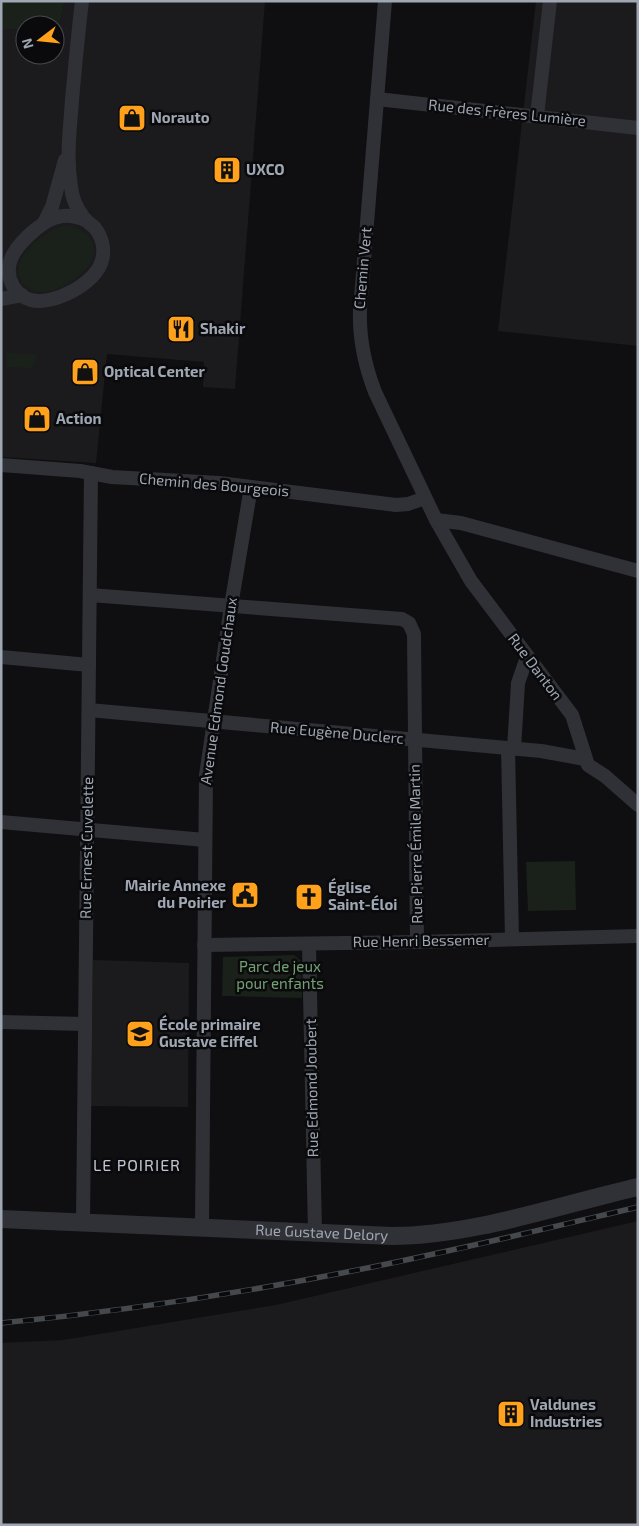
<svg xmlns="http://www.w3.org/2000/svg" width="639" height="1526" font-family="'Exo 2',sans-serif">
	<rect width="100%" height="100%" fill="#0f0f11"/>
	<!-- built -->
	<g fill="#1b1b1e">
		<polygon points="65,1 265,1 235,389 203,387 204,362 107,354 96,463 1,457 1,29 14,29 25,33 25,55 55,55 55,41"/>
		<polygon points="536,1 638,1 638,346 498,331"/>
		<polygon points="93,960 189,963 188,1107 91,1106"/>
		<polygon points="638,1221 638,1525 1,1525 1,1343 63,1340 276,1305"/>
	</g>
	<!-- green -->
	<g fill="#1a211a">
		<polygon points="1,1 65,1 55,41 55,25 25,25 25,33 14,29 1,29"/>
		<path d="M 63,226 C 80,226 98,237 93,256 C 90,272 61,290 45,292 C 38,292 29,290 24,284 C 4,262 43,232 63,226 Z"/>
		<polygon points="6,353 38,354 32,368 6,367"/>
		<polygon points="575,861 576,910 528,911 526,862"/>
		<polygon points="294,955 301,961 302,998 222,996 223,957"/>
	</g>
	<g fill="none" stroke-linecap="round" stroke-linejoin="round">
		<!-- minor -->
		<g stroke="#303136" stroke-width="14">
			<path d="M 82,1 C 78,34 75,67 72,100 C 70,129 66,157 71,187 C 72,198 77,209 84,218 C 87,222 91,224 95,228 C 102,237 105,249 102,260 C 97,283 53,306 31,300 C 24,298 17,293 13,286 C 0,263 19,243 36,229 C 44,223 52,217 63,216 C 71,215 78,217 85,220"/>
			<path d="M 385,1 L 360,310 C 359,338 365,366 375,392 L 436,520 L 471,581 L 572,715 L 588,765 L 605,776 L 638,805"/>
			<polyline points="377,99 638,128"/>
			<polyline points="537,116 550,1"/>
			<polyline points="44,223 52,207 65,160"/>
			<polyline points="1,299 22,295"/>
			<polyline points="1,465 80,471 112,477 219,483 396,505 408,504 425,498"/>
			<polyline points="436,520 461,523 638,571"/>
			<polyline points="90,595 402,619 409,623 414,634 417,942"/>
			<polyline points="1,657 89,665"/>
			<polyline points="89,710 541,751 585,759"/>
			<polyline points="508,748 512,939"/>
			<polyline points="514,749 518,683 527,657"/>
			<polyline points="1,822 205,840"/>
			<polyline points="309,944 315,1233"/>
			<polyline points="204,945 417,942 638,936"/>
			<polyline points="1,1022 85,1024"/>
			<polyline points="83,1222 91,473"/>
			<polyline points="202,1227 206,775 231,606 251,487"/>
		</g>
		<!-- tertiary -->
		<path stroke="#303136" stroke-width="18" id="s1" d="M 1,1219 L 392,1236 C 472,1236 559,1205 638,1187"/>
		<defs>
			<path id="rail" d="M 1,1323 C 116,1312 229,1295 342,1273 C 441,1254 540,1230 638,1207"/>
		</defs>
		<!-- rail casing -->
		<use href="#rail" stroke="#45484d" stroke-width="5.5"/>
		<!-- rail -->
		<use href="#rail" stroke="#0a0a0c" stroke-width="4" stroke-dasharray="11" stroke-linecap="butt"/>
	</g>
	<!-- icons -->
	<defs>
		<symbol id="shop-square" viewBox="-11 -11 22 22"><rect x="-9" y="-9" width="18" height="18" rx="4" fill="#ffa11a" stroke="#0a0a0c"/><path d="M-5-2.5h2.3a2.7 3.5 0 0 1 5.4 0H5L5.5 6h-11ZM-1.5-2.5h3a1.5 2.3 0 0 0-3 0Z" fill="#111"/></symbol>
		<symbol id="building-square" viewBox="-11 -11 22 22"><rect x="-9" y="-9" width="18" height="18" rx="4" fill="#ffa11a" stroke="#0a0a0c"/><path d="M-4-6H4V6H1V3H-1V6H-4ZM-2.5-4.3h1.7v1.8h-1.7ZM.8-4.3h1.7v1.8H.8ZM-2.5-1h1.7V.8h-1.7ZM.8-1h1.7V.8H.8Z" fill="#111"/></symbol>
		<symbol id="restaurant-square" viewBox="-11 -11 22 22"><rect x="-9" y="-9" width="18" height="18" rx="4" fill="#ffa11a" stroke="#0a0a0c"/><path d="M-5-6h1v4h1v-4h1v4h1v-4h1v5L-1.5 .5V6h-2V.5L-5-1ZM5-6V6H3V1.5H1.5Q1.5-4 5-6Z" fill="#111"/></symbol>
		<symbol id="civic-square" viewBox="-11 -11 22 22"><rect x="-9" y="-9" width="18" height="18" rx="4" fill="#ffa11a" stroke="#0a0a0c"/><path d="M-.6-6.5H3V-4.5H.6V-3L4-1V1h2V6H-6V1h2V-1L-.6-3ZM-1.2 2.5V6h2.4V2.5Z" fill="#111"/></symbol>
		<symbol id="church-square" viewBox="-11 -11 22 22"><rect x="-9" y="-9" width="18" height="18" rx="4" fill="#ffa11a" stroke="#0a0a0c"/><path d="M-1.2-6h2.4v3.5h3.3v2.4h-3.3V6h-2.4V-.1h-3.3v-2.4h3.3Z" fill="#111"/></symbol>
		<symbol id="school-square" viewBox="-11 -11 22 22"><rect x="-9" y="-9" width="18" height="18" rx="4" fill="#ffa11a" stroke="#0a0a0c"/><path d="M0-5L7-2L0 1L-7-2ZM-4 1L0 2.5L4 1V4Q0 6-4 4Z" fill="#111"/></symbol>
	</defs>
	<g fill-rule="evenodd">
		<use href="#shop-square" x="116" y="102" width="32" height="32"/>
		<use href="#building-square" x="211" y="154" width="32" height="32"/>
		<use href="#restaurant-square" x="165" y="313" width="32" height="32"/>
		<use href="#shop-square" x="69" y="356" width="32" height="32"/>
		<use href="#shop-square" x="21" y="403" width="32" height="32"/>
		<use href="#civic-square" x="229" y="879" width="32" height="32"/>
		<use href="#church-square" x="293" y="881" width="32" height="32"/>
		<use href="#school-square" x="124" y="1018" width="32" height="32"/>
		<use href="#building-square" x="495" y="1398" width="32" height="32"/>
	</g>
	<g text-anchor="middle" stroke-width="5" stroke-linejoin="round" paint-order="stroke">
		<!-- street labels -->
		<g font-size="15" fill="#9fa7b3" stroke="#0a0a0c">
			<text transform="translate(507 113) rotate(6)" y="5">Rue des Frères Lumière</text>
			<text transform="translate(363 268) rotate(-85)" y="5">Chemin Vert</text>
			<text transform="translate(214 485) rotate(5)" y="5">Chemin des Bourgeois</text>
			<text transform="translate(535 667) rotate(53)" y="5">Rue Danton</text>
			<text transform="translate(219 691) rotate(-82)" y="5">Avenue Edmond Goudchaux</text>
			<text transform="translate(337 733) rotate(5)" y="5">Rue Eugène Duclerc</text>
			<text transform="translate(416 844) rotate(-91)" y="5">Rue Pierre Émile Martin</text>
			<text transform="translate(87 848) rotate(-89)" y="5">Rue Ernest Cuvelette</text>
			<text transform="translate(421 941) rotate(-1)" y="5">Rue Henri Bessemer</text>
			<text transform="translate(312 1088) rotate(-91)" y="5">Rue Edmond Joubert</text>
			<text dy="5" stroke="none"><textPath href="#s1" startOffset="321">Rue Gustave Delory</textPath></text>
		</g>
		<!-- poi labels -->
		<g font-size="15" font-weight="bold" fill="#9fa7b3" stroke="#0a0a0c" text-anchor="start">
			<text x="151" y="123">Norauto</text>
			<text x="246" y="175">UXCO</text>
			<text x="200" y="334">Shakir</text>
			<text x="104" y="377">Optical Center</text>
			<text x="56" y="424">Action</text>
			<text x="226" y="891" text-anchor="end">Mairie Annexe<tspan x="226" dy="17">du Poirier</tspan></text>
			<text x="328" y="893">Église<tspan x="328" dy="17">Saint-Éloi</tspan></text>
			<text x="159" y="1030">École primaire<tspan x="159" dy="17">Gustave Eiffel</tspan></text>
			<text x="530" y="1410">Valdunes<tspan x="530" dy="17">Industries</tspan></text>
		</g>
		<!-- park labels -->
		<g font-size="15" fill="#75a074" stroke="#0a0a0c">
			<text x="280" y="972">Parc de jeux<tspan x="280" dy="17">pour enfants</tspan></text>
		</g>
		<!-- neighbourhood labels -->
		<g font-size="16" letter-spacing="1" fill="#c0c5cf" stroke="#0a0a0c">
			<text x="137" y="1171">LE POIRIER</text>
		</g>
	</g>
	<!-- border -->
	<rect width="639" height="1526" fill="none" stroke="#9fa7b3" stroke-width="5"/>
	<!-- north arrow -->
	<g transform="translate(40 40) rotate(254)"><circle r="24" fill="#0a0a0c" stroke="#46494f"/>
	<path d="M0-4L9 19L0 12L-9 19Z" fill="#ffa11a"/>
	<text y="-8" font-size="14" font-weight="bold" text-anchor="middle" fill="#9fa7b3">N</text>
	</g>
</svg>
